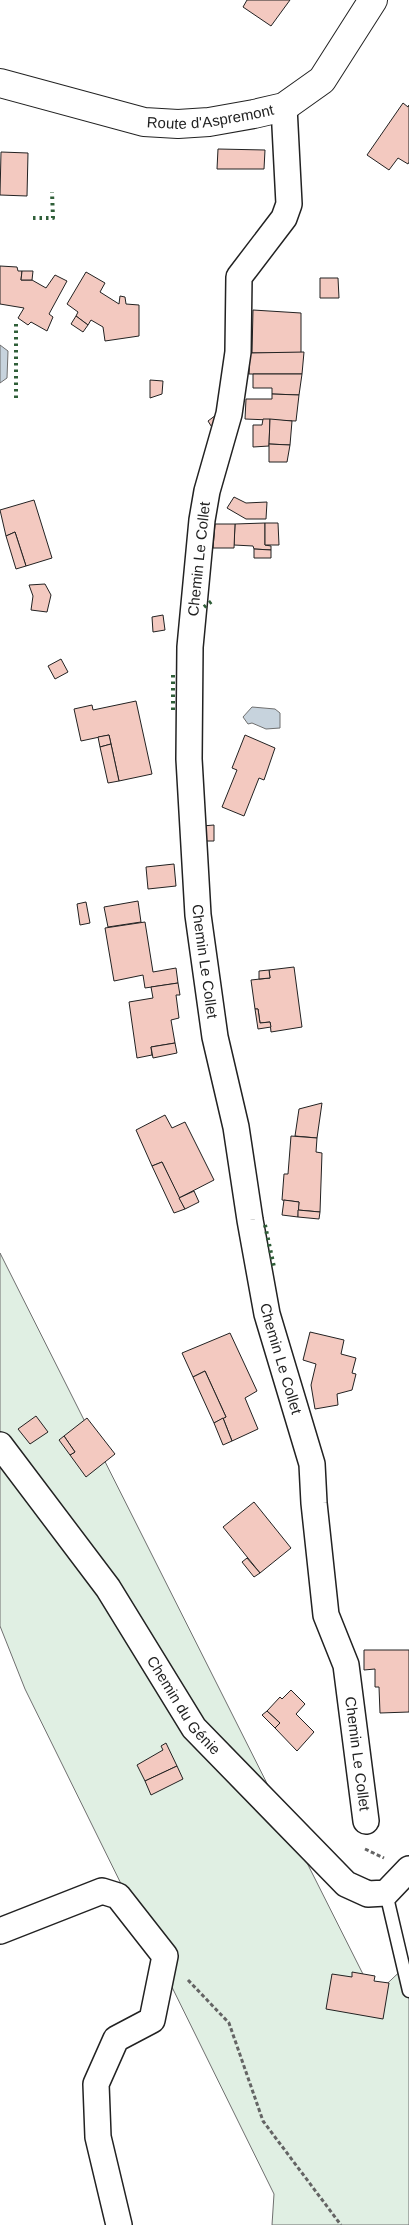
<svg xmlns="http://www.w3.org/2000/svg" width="409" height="2225" font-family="Arial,sans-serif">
	<rect width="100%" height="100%" fill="#fff"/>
	<!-- green -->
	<polygon fill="#e0efe3" stroke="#6f6f6f" points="0,1253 374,1996 409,1963 409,2225 272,2225 274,2194 25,1689 0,1626"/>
	<!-- water -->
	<g fill="#c7d3dd" stroke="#6f6f6f">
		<polygon points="0,345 8,351 7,378 0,383"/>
		<polygon points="252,707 275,709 280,713 280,728 266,729 252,723 248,724 243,717"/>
	</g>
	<!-- building -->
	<g fill="#f3c9c0" stroke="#222">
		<polygon points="247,0 290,0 271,26 243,7"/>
		<polygon points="403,103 408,107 409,105 409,162 408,164 398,158 389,170 367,155"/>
		<polygon points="218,149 265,150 264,169 217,169"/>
		<polygon points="1,152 28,153 27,196 0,195"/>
		<polygon points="0,266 17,267 18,271 22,271 21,280 32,280 46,288 55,275 67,281 49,314 53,317 47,331 31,322 28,325 18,318 24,308 0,304"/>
		<polygon points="22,271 33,271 32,280 21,280"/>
		<polygon points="86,272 105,283 100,292 119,304 120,296 125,297 126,304 139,305 139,336 105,341 103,327 91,320 88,325 76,316 78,312 67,304"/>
		<polygon points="320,278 338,278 339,298 320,298"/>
		<polygon points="253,310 301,313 301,353 252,353"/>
		<polygon points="76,316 88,325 83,332 71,324"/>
		<polygon points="304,352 302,374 249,374 250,353"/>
		<polygon points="253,374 302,374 299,395 272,394 272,388 253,388"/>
		<polygon points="150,380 163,381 162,394 150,398"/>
		<polygon points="272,394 299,395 296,421 245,419 246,399 272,399"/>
		<polygon points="216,415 213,429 208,421"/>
		<polygon points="263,419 270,419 269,446 253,447 253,425 262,425"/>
		<polygon points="270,419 292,421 290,445 269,444"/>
		<polygon points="269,444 290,445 287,462 269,462"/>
		<polygon points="234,497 246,503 267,502 266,519 246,519 227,508"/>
		<polygon points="34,500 52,558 26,566 15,532 6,536 0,510"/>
		<polygon points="265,523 265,545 271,546 271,550 254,549 253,546 234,545 235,524"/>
		<polygon points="265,523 278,523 279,545 265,545"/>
		<polygon points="215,524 235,524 234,548 213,548"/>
		<polygon points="15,532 26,566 16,569 6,536"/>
		<polygon points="254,549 271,550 271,558 254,558"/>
		<polygon points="45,584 51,595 47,612 31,610 33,596 29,585"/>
		<polygon points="163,615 165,630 153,632 152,617"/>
		<polygon points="61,659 68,672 55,679 48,666"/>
		<polygon points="136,701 152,774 119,781 109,735 81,741 74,709 92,705 93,710"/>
		<polygon points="109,735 111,744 100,747 98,737"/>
		<polygon points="245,735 275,748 264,780 259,778 244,816 222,807 237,770 232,768"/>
		<polygon points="111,744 119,781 108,783 100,747"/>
		<polygon points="214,825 214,841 202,841 202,826"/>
		<polygon points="174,864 176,886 148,889 146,867"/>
		<polygon points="138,901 141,922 108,927 104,907"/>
		<polygon points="86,902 90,923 80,925 77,904"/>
		<polygon points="145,922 153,972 176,968 178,983 145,988 143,975 114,981 105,928"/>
		<polygon points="294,967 302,1027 271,1032 270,1022 260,1023 258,1009 255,1009 251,980 270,978 269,970"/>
		<polygon points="269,970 270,978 259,979 259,971"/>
		<polygon points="178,983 180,995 176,995 179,1018 171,1020 175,1043 151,1047 152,1055 137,1058 129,1002 153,998 151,987"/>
		<polygon points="255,1009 258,1009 260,1023 270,1022 271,1027 258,1029"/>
		<polygon points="175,1043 177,1053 153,1058 151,1047"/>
		<polygon points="322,1103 317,1138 295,1136 299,1109"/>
		<polygon points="165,1115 172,1128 185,1122 214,1180 179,1198 162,1162 152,1166 136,1130"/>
		<polygon points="291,1136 317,1138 316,1152 322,1153 320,1212 298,1210 299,1202 282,1200 284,1174 288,1174"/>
		<polygon points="162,1162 185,1209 174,1213 152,1166"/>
		<polygon points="194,1191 199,1202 185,1209 179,1198"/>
		<polygon points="284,1200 299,1202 298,1217 282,1215"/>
		<polygon points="298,1210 320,1212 319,1219 298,1217"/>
		<polygon points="310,1332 344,1340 341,1354 356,1358 352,1373 356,1374 352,1390 337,1394 338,1405 315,1409 311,1385 316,1364 303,1360"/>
		<polygon points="230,1333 257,1391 245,1398 258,1429 232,1441 223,1418 226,1417 205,1371 193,1377 182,1353"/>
		<polygon points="205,1371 226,1417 214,1423 193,1377"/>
		<polygon points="36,1416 48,1432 30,1444 18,1429"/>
		<polygon points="87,1418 115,1454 86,1477 70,1455 75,1452 64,1436"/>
		<polygon points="223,1418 232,1441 223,1445 214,1423"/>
		<polygon points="64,1436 75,1452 70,1455 59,1440"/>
		<polygon points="254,1502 291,1548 260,1573 223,1527"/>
		<polygon points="247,1558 260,1573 254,1577 242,1562"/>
		<polygon points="364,1650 409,1650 409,1712 380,1713 379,1687 375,1687 375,1669 364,1670"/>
		<polygon points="291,1690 305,1704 296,1714 314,1732 297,1751 275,1728 280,1723 267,1711 280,1697 282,1699"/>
		<polygon points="267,1711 280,1723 275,1728 262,1715"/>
		<polygon points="166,1743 177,1766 145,1781 137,1765 163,1750 161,1746"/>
		<polygon points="177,1766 183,1779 151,1795 145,1781"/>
		<polygon points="352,1972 375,1976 374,1981 389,1983 383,2019 326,2009 332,1974 352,1977"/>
	</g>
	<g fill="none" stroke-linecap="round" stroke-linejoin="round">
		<defs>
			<polyline id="service" points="386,1893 409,1991"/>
			<g id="minor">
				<path id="s1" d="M 284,107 L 289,204 L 284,218 L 239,277 L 238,352 L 229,414 L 207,491 L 202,520 L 190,647 L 189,759 L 198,915 L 215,1037 L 236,1127 L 250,1220 L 267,1314 L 312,1464 L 314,1503 L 326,1615 L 346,1665 L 366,1821"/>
				<path id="s2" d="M 0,1445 L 108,1588 L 194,1728 L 346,1884 L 368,1894 L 386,1893 L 409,1869"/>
				<polyline points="0,1931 102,1891 118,1896 165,1956 152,2020 116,2039 96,2084 98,2137 119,2225"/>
			</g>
			<g id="tertiary">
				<path id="s3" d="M 0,83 L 144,122 L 178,124 L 209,122 L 254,114 L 284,107 L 322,80 L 373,0"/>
			</g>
		</defs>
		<!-- service casing -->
		<use href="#service" stroke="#222" stroke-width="15"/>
		<!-- minor casing -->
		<use href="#minor" stroke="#222" stroke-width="28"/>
		<!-- tertiary casing -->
		<use href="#tertiary" stroke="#222" stroke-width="30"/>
		<!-- path -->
		<g stroke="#646464" stroke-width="3" stroke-dasharray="4 2.5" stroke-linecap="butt">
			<polyline points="365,1849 384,1858"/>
			<polyline points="188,1980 229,2023 263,2121 341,2225"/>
		</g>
		<!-- service -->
		<use href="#service" stroke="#fff" stroke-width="12"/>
		<!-- minor -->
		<use href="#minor" stroke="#fff" stroke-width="25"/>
		<!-- tertiary -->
		<use href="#tertiary" stroke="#fff" stroke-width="28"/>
		<!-- hedge -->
		<g stroke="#2f5e38" stroke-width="4" stroke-dasharray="2.5 4" stroke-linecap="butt">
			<polyline points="33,218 53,218 52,192"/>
			<polyline points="16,324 16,402"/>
			<polyline points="204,607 212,601"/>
			<polyline points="173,675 173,710"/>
			<polyline points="265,1225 274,1267"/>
		</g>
	</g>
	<g text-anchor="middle" stroke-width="4" stroke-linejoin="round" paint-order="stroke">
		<!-- street labels -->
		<g font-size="15" fill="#222" stroke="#fff">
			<text dy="5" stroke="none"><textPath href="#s3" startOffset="216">Route d'Aspremont</textPath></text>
			<text transform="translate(199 559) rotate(-84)" y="5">Chemin Le Collet</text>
			<text dy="5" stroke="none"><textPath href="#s1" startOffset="876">Chemin Le Collet</textPath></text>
			<text dy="5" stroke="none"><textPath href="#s1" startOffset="1281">Chemin Le Collet</textPath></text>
			<text dy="5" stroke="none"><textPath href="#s2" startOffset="319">Chemin du Génie</textPath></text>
			<text dy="5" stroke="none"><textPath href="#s1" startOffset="1686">Chemin Le Collet</textPath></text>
		</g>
	</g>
</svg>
